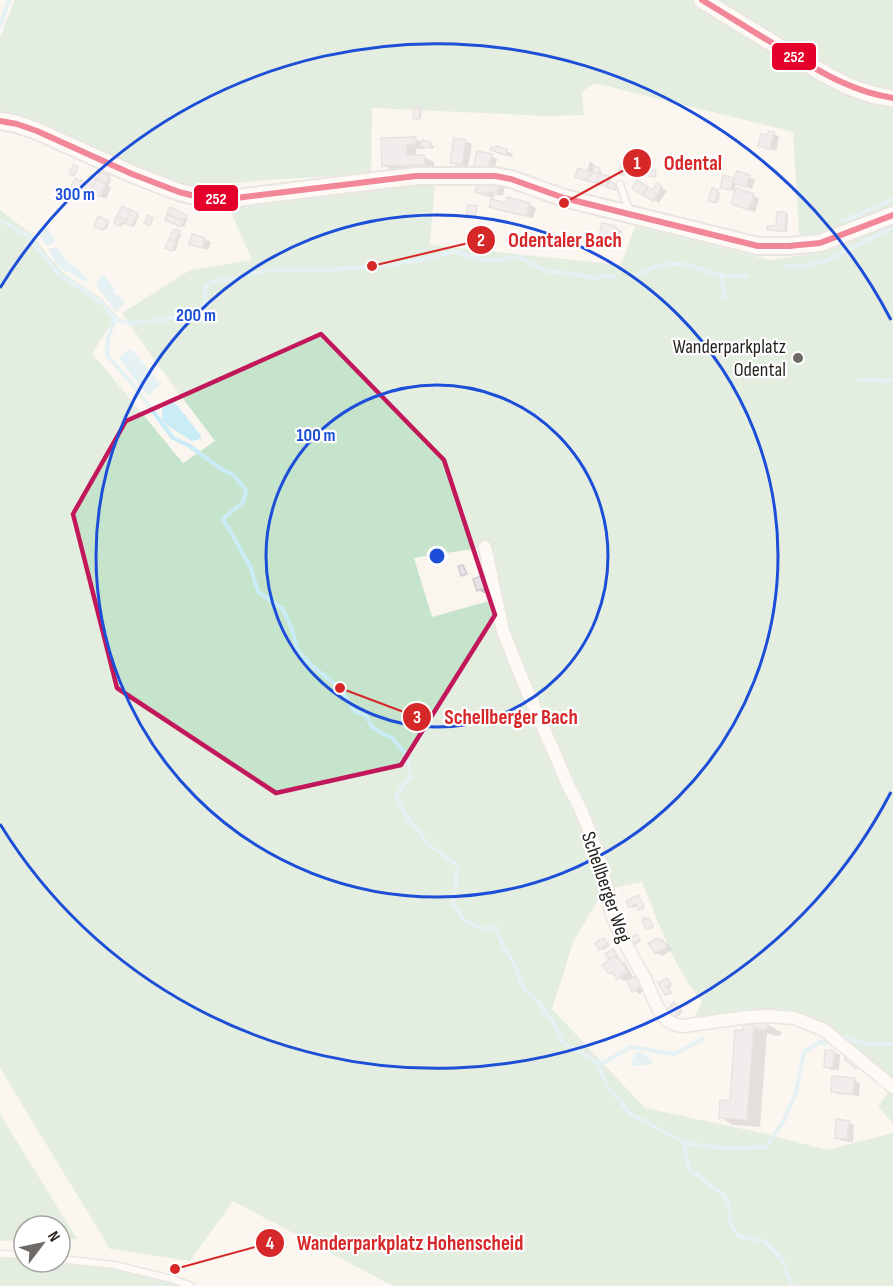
<svg xmlns="http://www.w3.org/2000/svg" width="893" height="1286" font-family="'Sofia Sans Condensed',sans-serif">
	<rect width="100%" height="100%" fill="#fbf5f0"/>
	<!-- green -->
	<g fill="#c6e4cc" fill-rule="evenodd">
		<path d="M 15,0 L 893,0 L 893,1079 L 814,1020 L 692,1023 L 702,1001 C 673,967 659,923 642,882 L 607,889 L 582,844 L 604,890 L 574,940 L 552,1009 L 645,1108 L 762,1133 L 827,1150 L 893,1133 L 893,1286 L 393,1286 L 233,1201 L 190,1261 L 110,1249 L 0,1068 L 0,210 L 33,235 L 48,256 L 66,275 L 102,299 L 117,316 L 92,353 L 183,463 L 215,441 L 157,364 L 122,313 L 190,270 L 252,260 L 229,208 L 435,183 L 430,245 L 621,265 L 635,226 L 771,260 L 810,254 L 799,232 L 793,132 L 594,83 L 582,92 L 584,115 L 546,116 L 372,108 L 371,174 L 266,180 L 194,188 L 147,171 L 37,121 L 16,114 L 0,113 L 0,37 ZM 485,547 L 496,599 L 432,617 L 414,558 Z"/>
		<polygon points="889,1091 893,1095 893,1123 878,1107"/>
		<polygon points="0,1114 77,1239 60,1239 60,1226 24,1226 24,1240 0,1241"/>
		<polygon points="24,1258 24,1262 106,1264 185,1286 0,1286 0,1259"/>
	</g>
	<!-- water -->
	<g fill="#c9ecf7">
		<polygon points="46,225 55,242 47,246 37,232 38,229"/>
		<polygon points="58,247 65,260 80,270 83,276 87,277 87,281 84,281 73,274 63,270 56,263 48,249"/>
		<path d="M 103,274 L 115,289 L 113,293 L 116,295 L 118,294 L 125,302 L 116,312 C 109,302 103,295 96,285 Z"/>
		<polygon points="128,350 132,350 161,384 148,396 120,360 120,357"/>
		<polygon points="169,402 173,402 177,405 201,436 201,439 192,441 168,426 162,420 162,410"/>
		<polygon points="640,1052 648,1056 652,1060 652,1064 633,1066 631,1062 636,1053"/>
	</g>
	<!-- shadow -->
	<g fill="#0003">
		<polygon points="419,109 422,111 421,119 414,118"/>
		<polygon points="773,133 779,137 776,151 766,149 760,145"/>
		<polygon points="416,139 423,143 434,146 433,149 425,146 425,149 416,149 416,157 424,157 434,162 434,169 393,171 384,165 383,140"/>
		<polygon points="466,141 472,144 468,167 458,166 452,162"/>
		<polygon points="497,148 513,154 512,157 498,153 492,150"/>
		<polygon points="491,156 497,159 493,175 480,172"/>
		<polygon points="590,161 596,166 595,168 601,171 602,176 610,179 609,183 618,188 617,190 579,178 587,172"/>
		<polygon points="101,174 111,179 108,186 111,188 106,199 93,193 92,195 85,192 91,178 97,181"/>
		<polygon points="724,177 735,180 749,177 755,180 752,189 736,183 734,191 724,188"/>
		<polygon points="499,183 505,187 503,196 494,194 494,198 482,195 477,191"/>
		<polygon points="657,185 667,191 659,203 644,194 652,192"/>
		<polygon points="713,190 720,193 718,203 712,202"/>
		<polygon points="753,195 759,199 755,212 739,207 733,204"/>
		<polygon points="508,199 530,204 536,208 533,218 497,210 491,207 507,204"/>
		<polygon points="123,208 139,216 134,227 125,222 123,226 118,223"/>
		<polygon points="171,209 188,218 184,227 166,219"/>
		<polygon points="785,214 788,215 787,232 771,231 769,229 778,228"/>
		<polygon points="99,218 109,223 106,230 96,225"/>
		<polygon points="603,224 616,228 622,231 618,243 606,238"/>
		<polygon points="175,231 181,234 177,244 178,245 175,251 167,247"/>
		<polygon points="193,235 211,242 208,250 191,243"/>
		<polygon points="484,577 490,580 493,590 484,593 478,590"/>
		<polygon points="638,897 640,898 645,908 642,910 638,905 633,908 630,906"/>
		<polygon points="643,916 647,920 651,921 654,927 649,930 647,928 642,917"/>
		<polygon points="637,936 641,941 634,946 632,944"/>
		<polygon points="604,939 610,946 603,950 600,949"/>
		<polygon points="658,939 668,944 672,950 662,956 656,953"/>
		<polygon points="613,951 618,957 616,958 625,963 634,978 649,988 639,994 634,990 628,979 624,981 610,973 611,961 607,955"/>
		<polygon points="667,980 672,986 669,988 672,993 669,995 666,994"/>
		<polygon points="677,1006 683,1012 675,1019 673,1018"/>
		<polygon points="768,1025 781,1032 781,1035 776,1036 767,1033 760,1127 733,1125 720,1117 731,1103 745,1026"/>
		<polygon points="826,1051 834,1052 840,1055 839,1070 831,1070 825,1066"/>
		<polygon points="854,1080 860,1083 859,1096 838,1094 832,1091"/>
		<polygon points="848,1122 854,1125 853,1142 842,1141 836,1137"/>
	</g>
	<g fill="none" stroke-linecap="round" stroke-linejoin="round">
		<!-- stream -->
		<g stroke="#c9ecf7" stroke-width="4">
			<polyline points="0,26 9,0"/>
			<polyline points="0,220 28,236 47,260 60,275 94,297 104,305 115,319 108,338 107,355 134,386 173,438 188,445 223,470 233,475 246,490 244,501 223,519 250,566 258,592 283,609 292,629 297,649 311,665 340,688 355,712 366,716 373,728 392,738 405,753 409,767 410,776 396,796 405,814 428,844 458,866 453,903 464,920 484,930 495,925 503,946 514,963 524,989 536,999 553,1022 564,1043 595,1061 603,1063 631,1047 674,1054 703,1039"/>
			<polyline points="843,221 893,199"/>
			<polyline points="785,266 803,267 827,260 893,227"/>
			<path d="M 637,275 C 650,269 663,263 678,264 C 702,266 723,281 747,275"/>
			<polyline points="720,275 726,297"/>
			<polyline points="115,319 130,323 162,320 202,309 205,301 205,288 210,283 270,270 332,270 389,265 426,259 454,251 485,261 520,257 546,271 582,275 595,279 605,276 614,277"/>
			<polyline points="859,380 893,381"/>
			<polyline points="838,1036 868,1044 893,1044"/>
			<polyline points="596,1061 608,1088 632,1115 684,1142 688,1168 722,1194 729,1203 730,1222 738,1236 764,1241 783,1261 792,1286"/>
			<path d="M 685,1142 C 711,1149 739,1148 766,1147 L 783,1122 L 796,1093 L 804,1052 L 820,1042 L 826,1043 L 832,1039"/>
		</g>
	</g>
	<!-- building -->
	<g fill="#e6e1e6" stroke="#d1cdcd" stroke-width="1.5">
		<polygon points="414,107 420,108 419,119 413,119"/>
		<polygon points="769,131 774,132 770,149 758,146 761,134 767,135"/>
		<polygon points="416,137 416,144 407,145 407,155 424,155 425,165 382,166 381,138"/>
		<polygon points="454,138 466,140 462,165 450,163"/>
		<polygon points="422,140 432,143 430,148 420,146"/>
		<polygon points="496,146 507,149 506,155 490,150 491,147 495,148"/>
		<polygon points="477,151 492,154 487,173 473,170"/>
		<polygon points="73,165 78,167 74,176 69,174"/>
		<polygon points="620,165 627,165 625,175 619,174"/>
		<polygon points="594,166 599,168 600,170 599,174 592,172"/>
		<polygon points="640,167 656,170 655,177 638,174"/>
		<polygon points="578,168 592,172 591,176 588,175 587,181 575,177"/>
		<polygon points="737,171 750,175 746,187 733,183"/>
		<polygon points="100,172 110,176 106,184 97,179"/>
		<polygon points="592,172 599,174 597,183 587,181 588,175 591,176"/>
		<polygon points="599,174 609,176 606,186 597,183"/>
		<polygon points="723,175 734,178 731,190 720,188"/>
		<polygon points="90,176 97,179 89,195 81,192"/>
		<polygon points="76,178 80,181 81,180 87,183 81,193 71,186"/>
		<polygon points="97,179 106,184 100,197 91,193"/>
		<polygon points="489,179 500,182 497,194 488,192 487,195 475,192 478,182 488,185"/>
		<polygon points="637,180 648,187 643,195 632,188"/>
		<polygon points="610,181 616,185 615,190 606,187"/>
		<polygon points="657,183 662,187 653,201 643,195 648,187 652,190"/>
		<polygon points="712,188 718,190 715,203 708,201"/>
		<polygon points="736,188 754,194 752,201 754,201 754,204 751,203 749,210 731,204"/>
		<polygon points="507,197 530,203 527,216 489,207 491,199 506,203"/>
		<polygon points="468,205 477,206 476,216 466,215"/>
		<polygon points="122,206 131,210 126,220 117,216"/>
		<polygon points="170,207 187,215 184,221 167,214"/>
		<polygon points="131,210 138,213 132,225 130,226 125,223"/>
		<polygon points="777,212 786,212 785,231 767,230 767,226 776,226"/>
		<polygon points="167,214 184,221 181,227 165,220"/>
		<polygon points="148,215 153,218 150,225 144,223"/>
		<polygon points="98,216 108,221 103,230 94,226"/>
		<polygon points="117,216 126,220 125,223 122,222 120,226 114,223"/>
		<polygon points="602,223 616,226 612,241 605,239 605,237 599,235"/>
		<polygon points="174,229 180,231 175,241 169,239"/>
		<polygon points="192,234 205,238 202,248 189,244"/>
		<polygon points="169,239 176,242 172,251 165,248"/>
		<polygon points="463,565 467,574 461,576 458,566"/>
		<polygon points="484,575 488,587 477,591 473,579"/>
		<polygon points="638,895 644,907 638,910 636,904 629,907 626,901"/>
		<polygon points="649,918 653,926 646,929 642,921"/>
		<polygon points="637,934 640,940 631,945 627,940"/>
		<polygon points="604,938 608,944 599,950 595,943"/>
		<polygon points="658,938 660,941 662,939 667,947 655,954 648,943"/>
		<polygon points="613,949 619,958 617,959 615,956 609,960 605,954"/>
		<polygon points="615,956 617,959 619,958 628,972 617,979 613,972 609,974 602,965"/>
		<polygon points="638,975 644,984 632,992 627,980"/>
		<polygon points="667,978 671,984 667,986 671,992 665,995 658,983"/>
		<polygon points="674,1002 681,1010 672,1019 665,1012"/>
		<polygon points="752,1022 768,1024 768,1028 762,1030 754,1027 747,1120 719,1118 720,1100 730,1101 735,1030 743,1030 744,1024 752,1025"/>
		<polygon points="825,1050 834,1050 833,1068 824,1067"/>
		<polygon points="847,1055 859,1065 856,1069 844,1059"/>
		<polygon points="832,1076 855,1078 853,1094 831,1092"/>
		<polygon points="836,1119 849,1121 847,1139 835,1138"/>
	</g>
	<g fill="none" stroke-linecap="round" stroke-linejoin="round">
		<defs>
			<g id="service">
				<polyline points="620,184 629,211"/>
				<polyline points="0,1254 24,1255"/>
				<polyline points="60,1259 114,1265 172,1279 191,1286"/>
			</g>
			<path id="minor" d="M 485,547 L 503,631 L 523,681 L 570,789 C 588,819 599,858 608,892 C 610,899 609,907 612,914 C 620,938 634,958 645,979 C 651,992 655,1005 663,1016 C 668,1023 675,1025 683,1026 L 748,1017 L 768,1016 L 794,1018 L 824,1030 L 893,1087"/>
			<g id="secondary">
				<path d="M 702,0 C 732,18 762,37 792,55 C 825,74 855,95 893,98"/>
				<polyline points="0,121 17,124 37,131 132,174 179,192 203,198 213,199 236,198 416,176 495,176 511,179 564,198 758,246 789,246 820,243 893,215"/>
			</g>
		</defs>
		<!-- service casing -->
		<use href="#service" stroke="#d6d1cd" stroke-width="9"/>
		<!-- minor casing -->
		<use href="#minor" stroke="#d6d1cd" stroke-width="15"/>
		<!-- secondary casing -->
		<use href="#secondary" stroke="#d6d1cd" stroke-width="20"/>
		<!-- service -->
		<use href="#service" stroke="#fefefd" stroke-width="6"/>
		<!-- minor -->
		<use href="#minor" stroke="#fefefd" stroke-width="12"/>
		<!-- secondary -->
		<use href="#secondary" stroke="#fefefd" stroke-width="16"/>
		<defs>
			<g id="bus-1">
				<path d="M 702,0 C 730,17 757,34 784,50 C 819,71 852,92 893,98"/>
				<polyline points="0,121 17,124 37,131 132,174 179,192 203,198 236,198 416,176 495,176 511,179 564,198 758,246 789,246 820,243 893,215"/>
			</g>
		</defs>
		<!-- bus-1 casing -->
		<use href="#bus-1" stroke="#fff" stroke-width="10"/>
		<!-- bus-1 -->
		<use href="#bus-1" stroke="#e4002b" stroke-width="6"/>
	</g>
	<!-- marked area -->
	<path d="M0 0H893V1286H0ZM 321,334 L 444,460 L 495,615 L 401,765 L 276,793 L 117,688 L 73,514 L 126,421 Z" fill="#fbf5f0" fill-opacity=".55" fill-rule="evenodd"/>
	<path fill="none" stroke="#c2185b" stroke-width="4.5" stroke-linejoin="round" d="M 321,334 L 444,460 L 495,615 L 401,765 L 276,793 L 117,688 L 73,514 L 126,421 Z"/>
	<!-- distance rings -->
	<g fill="none" stroke="#1d4ed8" stroke-width="3">
		<circle cx="437" cy="556" r="171"/>
		<circle cx="437" cy="556" r="341"/>
		<path d="M891 792A512 512 0 0 1 0 824M0 288A512 512 0 0 1 891 320"/>
	</g>
	<!-- markers -->
	<circle fill="#6f6a66" stroke="#fff" stroke-width="2" cx="798" cy="358" r="6"/>
	<g text-anchor="middle" stroke-width="4.5" stroke-linejoin="round" paint-order="stroke">
		<!-- poi labels -->
		<g font-size="20" fill="#241f1b" stroke="#fff" text-anchor="end">
			<text x="786" y="353">Wanderparkplatz<tspan x="786" dy="23">Odental</tspan></text>
		</g>
		<!-- street labels -->
		<g font-size="20" fill="#241f1b" stroke="#fff">
			<text transform="translate(607 887) rotate(71)" y="7">Schellberger Weg</text>
		</g>
	</g>
	<circle cx="437" cy="556" r="9" fill="#1d4ed8" stroke="#fff" stroke-width="3"/>
	<g font-size="18" text-anchor="middle" font-weight="bold" fill="#1d4ed8" stroke="#fff" stroke-width="4.5" stroke-linejoin="round" paint-order="stroke">
		<text x="75" y="200">300 m</text>
		<text x="196" y="321">200 m</text>
		<text x="316" y="441">100 m</text>
	</g>
	<!-- callouts -->
	<path fill="none" stroke="#d62828" stroke-width="2" d="M564 203L637 163M372 266L481 240M340 688L417 717M175 1269L270 1243"/>
	<g fill="#d62828" stroke="#fff" stroke-width="2">
		<circle cx="564" cy="203" r="6"/>
		<circle cx="372" cy="266" r="6"/>
		<circle cx="340" cy="688" r="6"/>
		<circle cx="175" cy="1269" r="6"/>
		<circle cx="637" cy="163" r="15"/>
		<circle cx="481" cy="240" r="15"/>
		<circle cx="417" cy="717" r="15"/>
		<circle cx="270" cy="1243" r="15"/>
	</g>
	<g font-size="18" text-anchor="middle" font-weight="bold" fill="#fff">
		<text x="637" y="169">1</text>
		<text x="481" y="246">2</text>
		<text x="417" y="723">3</text>
		<text x="270" y="1249">4</text>
	</g>
	<g font-size="21" text-anchor="middle" font-weight="bold" fill="#d62828" stroke="#fff" stroke-width="4.5" stroke-linejoin="round" paint-order="stroke">
		<text x="693" y="170">Odental</text>
		<text x="565" y="247">Odentaler Bach</text>
		<text x="511" y="724">Schellberger Bach</text>
		<text x="410" y="1250">Wanderparkplatz Hohenscheid</text>
	</g>
	<g stroke="#fff" stroke-width="2">
		<rect x="771" y="42" width="46" height="29" rx="6" fill="#e4002b"/>
		<rect x="193" y="184" width="46" height="28" rx="6" fill="#e4002b"/>
	</g>
	<g font-size="16" text-anchor="middle" font-weight="bold" fill="#fff">
		<text x="794" y="62">252</text>
		<text x="216" y="204">252</text>
	</g>
	<!-- north arrow -->
	<g transform="translate(42 1244) rotate(58)"><circle r="28" fill="#ffffff" stroke="#a7a5a4" stroke-width="1.5"/>
	<path d="M0-4.5L10 22L0 15L-10 22Z" fill="#6f6a66"/>
	<text y="-9" font-size="16" font-weight="bold" text-anchor="middle" fill="#241f1b">N</text>
	</g>
</svg>
